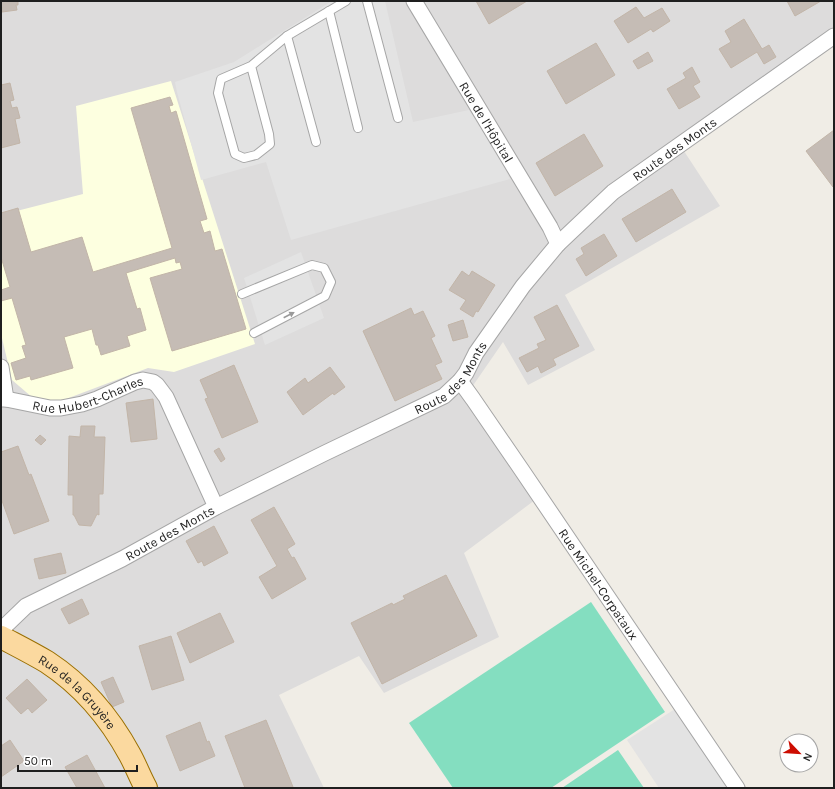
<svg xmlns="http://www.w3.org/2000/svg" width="835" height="789" font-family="Karla,sans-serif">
	<rect width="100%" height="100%" fill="#f0ede6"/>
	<!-- residential -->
	<polygon fill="#dddcdc" points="1,1 834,1 834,36 680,145 720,206 565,295 595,350 528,385 503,342 472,387 539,497 464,553 499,637 384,693 359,656 279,695 324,788 1,788"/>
	<!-- education -->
	<polygon fill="#fdffe0" points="171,81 255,344 174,372 148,368 58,402 33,398 12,380 1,334 1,215 83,194 76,106"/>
	<!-- pitch -->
	<g fill="#84dec0">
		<polygon points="591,602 665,712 551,788 453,788 409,723"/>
		<polygon points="618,750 644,788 562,788"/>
	</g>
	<!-- parking -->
	<g fill="#e3e3e3">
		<polygon points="332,1 385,1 413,122 469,110 481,128 502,162 510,179 291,240 266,162 201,180 177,92 175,82 234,62"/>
		<polygon points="301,252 324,318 265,345 244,278"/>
		<polygon points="678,707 732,788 659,788 627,740"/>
	</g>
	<!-- building -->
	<g fill="#c5bcb5" stroke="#c2b5a8">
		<polygon points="1,1 18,1 18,5 16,5 17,10 2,12 2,7 1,7"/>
		<polygon points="476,1 527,1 489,24"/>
		<polygon points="787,1 821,1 795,16"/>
		<polygon points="636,7 644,18 662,8 670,21 653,32 651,29 628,43 614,21"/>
		<polygon points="744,19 762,49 769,45 776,57 764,64 757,52 731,68 719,49 731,42 725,31"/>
		<polygon points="596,43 615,75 566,104 547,71"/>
		<polygon points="648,52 653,61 638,69 633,61"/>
		<polygon points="692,67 700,82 693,86 700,97 679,109 667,89 686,78 683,73"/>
		<polygon points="10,83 14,100 10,101 12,108 17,107 20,118 15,119 20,143 1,148 1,85"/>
		<polygon points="170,97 173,105 169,106 171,113 176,111 207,219 200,221 204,233 210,231 215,251 222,249 246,329 172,351 150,278 182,269 180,262 176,263 175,258 126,273 137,309 140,308 146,330 127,336 130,346 101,355 98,345 96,345 92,329 64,337 73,368 31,380 30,376 16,380 11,363 26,358 22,346 26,345 12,298 1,301 1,290 10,287 1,257 1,213 18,208 31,252 82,237 93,272 172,248 131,108"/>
		<polygon points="834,130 834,186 833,187 806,151"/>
		<polygon points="584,134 603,166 555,196 536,163"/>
		<polygon points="672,189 686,212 636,242 622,219"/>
		<polygon points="604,234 617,256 586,276 576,259 584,254 581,248"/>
		<polygon points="462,271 469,276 472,271 495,285 478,312 476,311 473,317 460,309 466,300 449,290"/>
		<polygon points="557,305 579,346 553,359 556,365 541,373 538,366 527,372 519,358 539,348 537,344 546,340 534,317"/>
		<polygon points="411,308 414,315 423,311 435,336 431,338 442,362 435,365 442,379 395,401 363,331"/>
		<polygon points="463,320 468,337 453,341 448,325"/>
		<polygon points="234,365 258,422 222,438 205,399 208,398 200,380"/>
		<polygon points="330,367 345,387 334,395 333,393 303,415 287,392 305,378 308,383"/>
		<polygon points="153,399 157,439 131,442 126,403"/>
		<polygon points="81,426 95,426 94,437 105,437 103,494 99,494 99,515 97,514 91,526 79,525 74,515 73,515 73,495 68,495 69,436 80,437"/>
		<polygon points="40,435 46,440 41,445 35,440"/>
		<polygon points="18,446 29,475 31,474 49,521 14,534 1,498 1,452"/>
		<polygon points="219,448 225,459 221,462 214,451"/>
		<polygon points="274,507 295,544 287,549 292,558 294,557 306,579 272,599 259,577 277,566 251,520"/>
		<polygon points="214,526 228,553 204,566 202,561 198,563 186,541"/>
		<polygon points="61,553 66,573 39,579 34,559"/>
		<polygon points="446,575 477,636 382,684 351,623 392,603 393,605 405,599 403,596"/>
		<polygon points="82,599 89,614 69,624 61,609"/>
		<polygon points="220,613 234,642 190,663 177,633"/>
		<polygon points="171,636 184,680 152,690 139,646"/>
		<polygon points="113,677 124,702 112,707 101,682"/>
		<polygon points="27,679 47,700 32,713 28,708 21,714 6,698"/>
		<polygon points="266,720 293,787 289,788 245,788 225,736"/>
		<polygon points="200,722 207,742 209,741 215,756 180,771 166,736"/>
		<polygon points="10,740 24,761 1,777 1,746"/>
		<polygon points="87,755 105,788 77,788 65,767"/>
	</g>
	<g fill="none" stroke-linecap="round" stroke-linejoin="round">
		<defs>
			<g id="service">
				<polyline points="367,1 398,118"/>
				<polyline points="329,11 358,128"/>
				<polyline points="287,36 316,142"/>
				<polyline points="251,66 269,134 270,144 256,155 244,158 235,154 218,93 221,79 251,66 287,36 346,1"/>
				<polyline points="242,294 312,265 324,268 331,282 325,296 254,333"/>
			</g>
			<g id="minor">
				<path id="s1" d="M 414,1 L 550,227 L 558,244"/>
				<polyline points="1,367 6,399"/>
				<path id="s2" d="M 460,381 L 473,399 L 521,469 L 737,788"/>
				<path id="s3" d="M 1,399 L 6,399 L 50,408 L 61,408 L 82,404 L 97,399 L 135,382 L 143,380 L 153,382 L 157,385 L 166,397 L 216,507"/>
				<path id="s4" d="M 1,630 L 26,606 L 122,559 L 216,507 L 325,453 L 444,396 L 460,381 L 466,373 L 476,353 L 523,286 L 558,244 L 613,192 L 834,36"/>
			</g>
			<g id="primary">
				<path id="s5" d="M 1,637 C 16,645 32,653 47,662 C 82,685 110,718 130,755 C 136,766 140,777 146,788"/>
			</g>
		</defs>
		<!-- service casing -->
		<use href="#service" stroke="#a6a6a6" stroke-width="10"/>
		<!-- minor casing -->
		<use href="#minor" stroke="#a6a6a6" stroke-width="17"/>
		<!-- primary casing -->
		<use href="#primary" stroke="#9a6f01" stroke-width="24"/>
		<!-- service -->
		<use href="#service" stroke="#fff" stroke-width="8"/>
		<!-- minor -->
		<use href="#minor" stroke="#fff" stroke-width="15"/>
		<!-- primary -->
		<use href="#primary" stroke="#fbd99f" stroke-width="22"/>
	</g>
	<!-- one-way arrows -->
	<defs><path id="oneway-solid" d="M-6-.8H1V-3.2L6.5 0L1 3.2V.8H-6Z"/></defs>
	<use fill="#9a9a9a" href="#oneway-solid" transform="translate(289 315) rotate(-27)"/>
	<g text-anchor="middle" stroke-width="3.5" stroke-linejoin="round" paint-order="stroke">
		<!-- street labels -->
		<g font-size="13" fill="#1f1f1f" stroke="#fff">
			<text dy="5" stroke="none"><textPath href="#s1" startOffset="141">Rue de l'Hôpital</textPath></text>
			<text dy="5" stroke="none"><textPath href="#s4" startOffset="844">Route des Monts</textPath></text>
			<text dy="5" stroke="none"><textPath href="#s4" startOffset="520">Route des Monts</textPath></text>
			<text dy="5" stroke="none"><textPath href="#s3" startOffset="90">Rue Hubert-Charles</textPath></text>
			<text dy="5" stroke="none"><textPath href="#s4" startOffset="196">Route des Monts</textPath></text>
			<text dy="5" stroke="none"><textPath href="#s2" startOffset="246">Rue Michel-Corpataux</textPath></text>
			<text dy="5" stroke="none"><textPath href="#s5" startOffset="95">Rue de la Gruyère</textPath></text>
		</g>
	</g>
	<!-- border -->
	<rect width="835" height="789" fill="none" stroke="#1f1f1f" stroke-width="4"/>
	<!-- north arrow -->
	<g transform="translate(799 753) rotate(115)"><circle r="19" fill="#ffffff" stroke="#a5a5a5"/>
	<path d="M0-3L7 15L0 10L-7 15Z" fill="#cd0d01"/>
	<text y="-6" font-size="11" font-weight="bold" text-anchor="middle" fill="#1f1f1f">N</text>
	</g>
	<!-- scale -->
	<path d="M18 765v6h119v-6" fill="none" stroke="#1f1f1f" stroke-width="2"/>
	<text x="24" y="765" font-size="12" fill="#1f1f1f" stroke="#ffffff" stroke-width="3" paint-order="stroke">50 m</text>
</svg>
